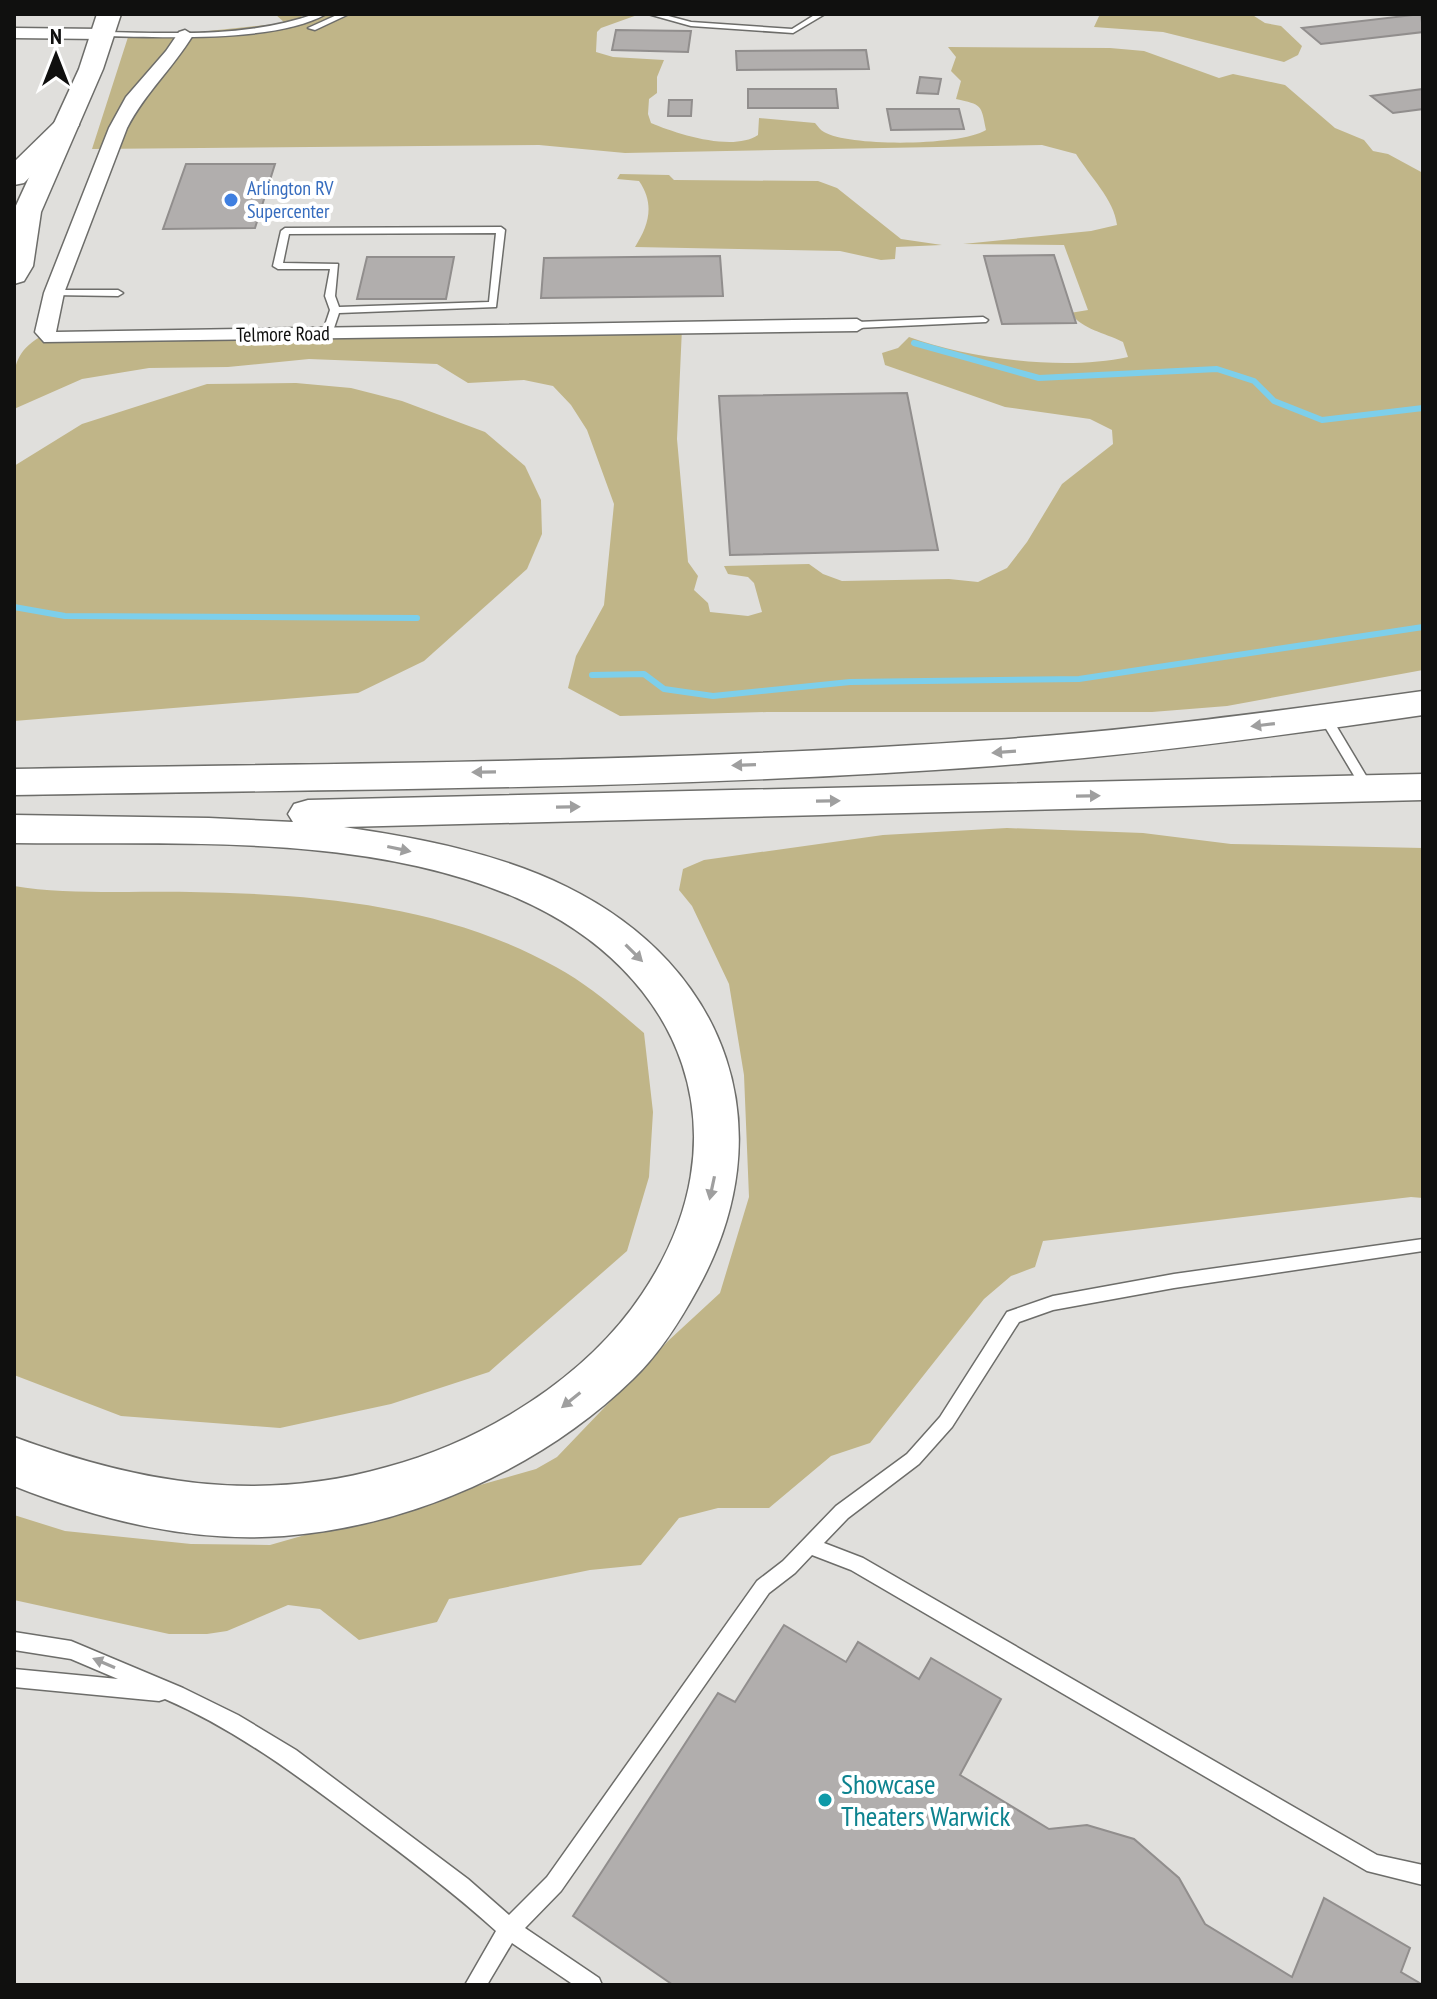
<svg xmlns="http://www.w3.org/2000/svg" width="1437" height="1999" font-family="'PT Sans Narrow',sans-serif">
	<rect width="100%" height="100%" fill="#e0dfdc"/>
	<!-- green -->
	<g fill="#c0b588">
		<path d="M 275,14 L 302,14 L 301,19 L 321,14 L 640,14 L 601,28 L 597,32 L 596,52 L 613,57 L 664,60 L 657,77 L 657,93 L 649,99 L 648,114 L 651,123 C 677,134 733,152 758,135 L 759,118 L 815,123 C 818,126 820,130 824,132 C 850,147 960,146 986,130 C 981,104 982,105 956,99 L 961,81 L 951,71 L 956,57 L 948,47 L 1110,48 L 1144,51 L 1219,78 L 1233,74 L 1285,85 L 1335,128 L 1364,140 L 1373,151 L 1388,154 L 1423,173 L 1423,670 L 1227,706 L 1152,712 L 767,712 L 620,716 L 568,688 L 576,656 L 604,605 L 614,504 L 587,430 L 571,405 L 553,386 L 524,380 L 468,383 L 437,364 L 309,359 L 228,367 L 149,368 L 82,379 L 14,409 C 14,377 9,355 40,337 L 682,328 L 677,439 L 688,562 L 698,576 L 694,590 L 708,603 L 710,612 L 748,616 L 762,612 L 754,583 L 748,577 L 728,574 L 724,566 L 809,564 L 823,574 L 842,581 L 949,579 L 978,582 L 1007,568 L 1027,542 L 1062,484 L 1113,444 L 1112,430 L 1090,419 L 1005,407 L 885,365 L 882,353 L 898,348 L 909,337 C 970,359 1064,371 1128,357 L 1123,342 C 1103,332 1084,330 1070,313 L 1088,310 L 1064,245 L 963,244 L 1091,231 L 1117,225 C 1114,199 1090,177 1076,154 L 1042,145 L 625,153 L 539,145 L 92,149 L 129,34 L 189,33 L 285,23 Z"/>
		<polygon points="1100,14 1251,14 1265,23 1281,26 1302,46 1298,55 1284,62 1163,32 1094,27"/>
		<path d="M 620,174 L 669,175 L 674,180 L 818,181 L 837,188 L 901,239 L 942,245 L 896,247 L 895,259 L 881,260 L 840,251 L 635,247 C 649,225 655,204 639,181 L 617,179 Z"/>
		<polygon points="296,383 351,388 402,401 485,432 525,466 541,500 542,534 527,569 424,661 358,693 14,721 14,466 82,424 207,384"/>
		<polygon points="1007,828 1143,833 1231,844 1423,848 1423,1198 1411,1197 1043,1241 1035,1267 1011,1276 984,1299 870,1443 831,1456 769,1508 718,1508 679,1518 641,1565 590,1570 449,1599 437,1622 359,1640 320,1609 288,1605 227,1631 207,1634 169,1634 14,1600 14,1515 65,1531 191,1544 270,1545 536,1469 557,1457 668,1341 720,1293 749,1197 744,1075 729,984 692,906 679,890 683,869 704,860 883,835"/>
		<path d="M 14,886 C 67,895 135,891 190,892 C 315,894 445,905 556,967 C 589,985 616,1009 644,1033 L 653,1112 L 649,1177 L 627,1251 L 489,1372 L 391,1404 L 280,1428 L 121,1416 L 14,1375 Z"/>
	</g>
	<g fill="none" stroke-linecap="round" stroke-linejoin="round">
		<!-- stream -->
		<g stroke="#7dcfeb" stroke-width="6">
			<polyline points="914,343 1039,378 1217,369 1254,381 1274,401 1322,420 1423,408"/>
			<polyline points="14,607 65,616 417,618"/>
			<polyline points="592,675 644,674 664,689 713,696 850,682 1079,679 1423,627"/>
		</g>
	</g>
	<!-- building -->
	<g fill="#b1aead" stroke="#918e8d" stroke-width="2">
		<polygon points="1421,14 1423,32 1321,44 1302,28"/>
		<polygon points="616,30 691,31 688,52 612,50"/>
		<polygon points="866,50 869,69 737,70 736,51"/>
		<polygon points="920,77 941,79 938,94 917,93"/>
		<polygon points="748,89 836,89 838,108 748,108"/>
		<polygon points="1423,89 1423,109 1393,113 1371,96"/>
		<polygon points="669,100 692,100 691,116 668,116"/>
		<polygon points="887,109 959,109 964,129 891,130"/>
		<polygon points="186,164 275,164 255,228 163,229"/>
		<polygon points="1054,255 1076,323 1002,324 984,256"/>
		<polygon points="720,256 723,296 541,298 544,258"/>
		<polygon points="367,257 454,257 446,299 357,299"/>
		<polygon points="907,393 938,550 730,555 719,396"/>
		<polygon points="784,1625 846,1662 858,1642 919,1679 931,1658 1001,1699 960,1775 1049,1829 1087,1825 1134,1839 1179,1878 1205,1924 1292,1977 1324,1898 1410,1948 1401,1972 1423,1985 673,1985 573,1916 718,1693 735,1702"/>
	</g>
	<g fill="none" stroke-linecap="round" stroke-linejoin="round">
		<defs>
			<g id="lane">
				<path d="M 315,14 L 326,14 C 276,43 160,37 101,36 L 97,34 L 101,32 C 172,33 247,38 315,14 Z"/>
				<polygon points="339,14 349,14 315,30 308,28"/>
				<polygon points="648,14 661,14 691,22 792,29 816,14 825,14 793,33 691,26"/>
				<path d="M 501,227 L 505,230 L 496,307 L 339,313 L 332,334 L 327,337 L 322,334 L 330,310 L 325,296 L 330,269 L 278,269 L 273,266 L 281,231 L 285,228 ZM 496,233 L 489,302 L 339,307 L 335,296 L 338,264 L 283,263 L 289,234 Z"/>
				<polygon points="54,290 118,290 123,293 118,296 51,295 51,291"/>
				<polygon points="983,317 988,320 986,322 857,328 852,325 857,322"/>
				<polygon points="1325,713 1331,717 1374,789 1372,792 1368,793 1362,789 1319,717"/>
				<path d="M 1423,1239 L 1423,1251 L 1174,1288 L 1053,1310 L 1019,1322 L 952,1427 L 919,1464 L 848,1518 L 824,1543 L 863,1558 L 1377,1855 L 1423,1865 L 1423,1885 L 1367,1871 L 851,1570 L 812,1555 L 795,1573 L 769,1593 L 561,1891 L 525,1928 L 599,1978 L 602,1985 L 574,1985 L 512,1943 L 487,1985 L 465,1985 L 496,1931 C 453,1892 408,1858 362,1824 C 299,1777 237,1730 165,1699 L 159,1701 L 14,1687 L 14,1669 L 118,1679 L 71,1659 L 14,1650 L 14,1632 L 71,1641 L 183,1688 L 238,1715 L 296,1750 L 468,1879 L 509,1915 L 547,1877 L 757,1581 L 783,1561 L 836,1506 L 907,1454 L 940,1417 L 1007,1312 L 1053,1296 L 1174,1274 Z"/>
			</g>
			<g id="street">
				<polygon points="14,28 101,29 109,34 101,39 14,38"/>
				<path d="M 185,30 L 193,35 C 173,68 145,93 127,128 L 64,293 L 56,332 L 857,319 L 867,325 L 857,331 L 44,342 L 35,332 L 44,293 L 109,128 L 126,97 L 166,51 L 179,32 Z"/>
			</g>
			<polygon id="primary" points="97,14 121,14 103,69 41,212 33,266 24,281 14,284 14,210 79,69"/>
			<g id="highway">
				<polygon points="66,117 75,120 79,125 75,130 24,183 14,185 14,162 57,120"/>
				<path d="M 1423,691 L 1423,715 C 1280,736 1137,755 993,766 C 667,790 340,789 14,795 L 14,769 C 340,763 667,763 993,740 C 1137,730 1280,711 1423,691 Z"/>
				<path d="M 1423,774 L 1423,800 L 344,827 C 419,838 498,853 567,887 C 729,967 785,1130 698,1288 C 680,1321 660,1353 633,1379 C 542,1468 411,1526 284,1536 C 190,1543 100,1520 14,1486 L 14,1437 C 138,1483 257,1504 387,1467 C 484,1441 586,1378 642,1294 C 748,1137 685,971 517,898 C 365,832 177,845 14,843 L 14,815 L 209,818 L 293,822 L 288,814 L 294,804 L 308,800 Z"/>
			</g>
		</defs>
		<!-- lane casing -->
		<use href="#lane" stroke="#6d6d6a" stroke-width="3"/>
		<!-- street casing -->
		<use href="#street" stroke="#6d6d6a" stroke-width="3"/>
		<!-- primary casing -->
		<use href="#primary" stroke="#6d6d6a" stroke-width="3"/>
		<!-- highway casing -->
		<use href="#highway" stroke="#6d6d6a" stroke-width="3"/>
		<!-- lane -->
		<use href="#lane" fill="#fff" fill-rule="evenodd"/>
		<!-- street -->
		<use href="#street" fill="#fff" fill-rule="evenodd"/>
		<!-- primary -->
		<use href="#primary" fill="#fff" fill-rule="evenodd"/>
		<!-- highway -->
		<use href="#highway" fill="#fff" fill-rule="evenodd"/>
	</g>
	<!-- one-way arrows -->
	<defs><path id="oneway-solid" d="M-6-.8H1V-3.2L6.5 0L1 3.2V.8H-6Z" transform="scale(2)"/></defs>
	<g fill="#9f9f9f">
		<use href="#oneway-solid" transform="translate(1263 725) rotate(173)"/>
		<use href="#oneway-solid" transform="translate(1004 752) rotate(176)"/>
		<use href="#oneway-solid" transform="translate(744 765) rotate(178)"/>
		<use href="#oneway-solid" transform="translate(484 772) rotate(179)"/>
		<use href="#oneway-solid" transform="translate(1088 796) rotate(-1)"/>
		<use href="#oneway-solid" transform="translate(828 801) rotate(-1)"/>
		<use href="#oneway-solid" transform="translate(568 807) rotate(-1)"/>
		<use href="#oneway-solid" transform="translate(399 849) rotate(12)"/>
		<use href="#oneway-solid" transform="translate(634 953) rotate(45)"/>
		<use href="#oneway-solid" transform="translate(712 1188) rotate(102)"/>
		<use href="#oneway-solid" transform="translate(571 1400) rotate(141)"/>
		<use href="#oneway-solid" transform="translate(104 1663) rotate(-157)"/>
	</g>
	<!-- markers -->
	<circle fill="#3f7fe0" stroke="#fff" stroke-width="3" cx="231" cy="200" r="8"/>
	<circle fill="#0f9aa8" stroke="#fff" stroke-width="3" cx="825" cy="1800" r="8"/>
	<g text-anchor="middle" stroke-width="8" stroke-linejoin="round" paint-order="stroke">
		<!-- far-shop labels -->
		<g font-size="20" fill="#366cbe" stroke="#fff" text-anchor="start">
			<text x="247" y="195">Arlington RV<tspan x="247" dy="23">Supercenter</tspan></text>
		</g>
		<!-- far-street labels -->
		<g font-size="20" fill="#10100f" stroke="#fff">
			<text transform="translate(283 334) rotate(-1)" y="7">Telmore Road</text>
		</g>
		<!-- near-culture labels -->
		<g font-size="28" fill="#0d838f" stroke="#fff" text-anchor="start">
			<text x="841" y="1794">Showcase<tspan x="841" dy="32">Theaters Warwick</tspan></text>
		</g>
	</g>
	<!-- border -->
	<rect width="1437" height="1999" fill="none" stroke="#10100f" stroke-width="32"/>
	<!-- north arrow -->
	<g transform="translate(56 56)" stroke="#ffffff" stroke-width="6" paint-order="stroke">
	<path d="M0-6L14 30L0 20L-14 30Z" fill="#10100f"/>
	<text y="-12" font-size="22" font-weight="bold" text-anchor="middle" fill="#10100f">N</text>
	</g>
</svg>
